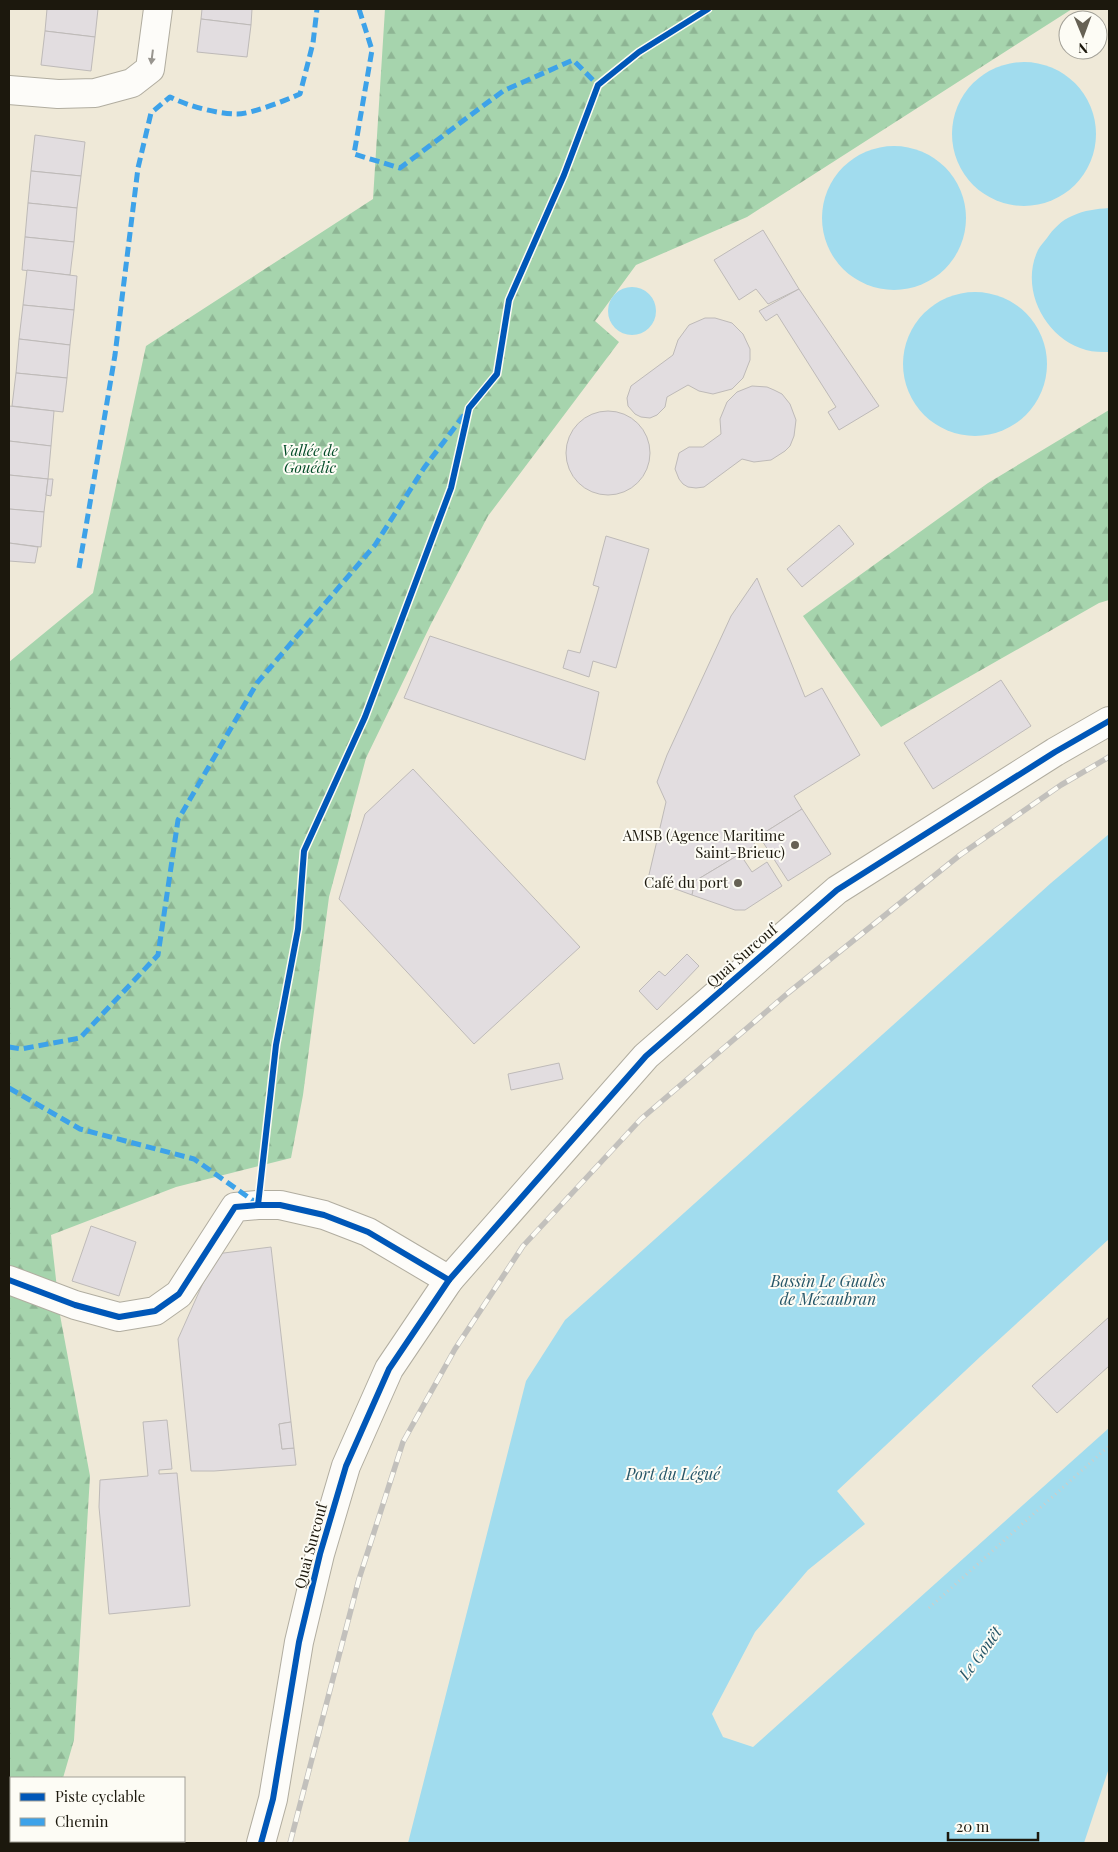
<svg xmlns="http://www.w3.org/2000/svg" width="1118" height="1852" font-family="'Playfair Display',serif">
	<defs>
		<pattern id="forest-firs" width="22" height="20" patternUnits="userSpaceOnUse" patternTransform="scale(1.25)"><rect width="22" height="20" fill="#a6d4ad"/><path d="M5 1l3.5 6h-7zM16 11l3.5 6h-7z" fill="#8eb594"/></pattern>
	</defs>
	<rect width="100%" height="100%" fill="#efe9d8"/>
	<!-- forest -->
	<g fill="url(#forest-firs)">
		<polygon points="385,9 1072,9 747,217 636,265 595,321 619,342 488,516 431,624 366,758 329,897 303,1095 291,1158 176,1187 51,1235 60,1315 90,1476 74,1740 63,1778 11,1778 11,1841 45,1841 44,1843 9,1843 9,662 93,593 146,346 373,199"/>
		<polygon points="1109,410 1109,600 1099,603 881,727 803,616 988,483"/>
	</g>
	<!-- water -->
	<g fill="#a1dcee">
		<circle cx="1024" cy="134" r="72"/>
		<circle cx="894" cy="218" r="72"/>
		<path d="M 1109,208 L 1109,352 C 1102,352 1093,352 1086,350 C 1046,339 1019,290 1038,250 C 1040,246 1044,242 1047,238 C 1053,229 1062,220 1072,216 C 1085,210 1096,209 1109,208 Z"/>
		<circle cx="632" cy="311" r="24"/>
		<circle cx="975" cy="364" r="72"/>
		<polygon points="1109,834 1109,1239 981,1356 837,1491 865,1524 808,1570 755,1632 712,1714 723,1737 753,1747 1109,1428 1109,1768 1084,1843 408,1843 526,1381 565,1320 1051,883"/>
	</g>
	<!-- building -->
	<g fill="#e2dde0" stroke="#bebab8">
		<polygon points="47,9 98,9 95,37 45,31"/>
		<polygon points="202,9 252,9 251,25 201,19"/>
		<polygon points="201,19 251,25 247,57 197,52"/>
		<polygon points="45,31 95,37 91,71 41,65"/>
		<polygon points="35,135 85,142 81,176 31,171"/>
		<polygon points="31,171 81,176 77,208 28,203"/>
		<polygon points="28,203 77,208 74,242 25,237"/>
		<polygon points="763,230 799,289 768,304 756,289 739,300 714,260"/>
		<polygon points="25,237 74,242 70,275 22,270"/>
		<polygon points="27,270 77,276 74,310 23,305"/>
		<polygon points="799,289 879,406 839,430 828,412 836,407 777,314 766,321 759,311"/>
		<polygon points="23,305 74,310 70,345 19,339"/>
		<polygon points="705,318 715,318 732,323 743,334 750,349 750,360 743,378 732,389 713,394 699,391 688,385 667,397 665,407 657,415 650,418 641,417 635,414 628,406 627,398 631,386 673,355 678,340 689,325"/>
		<polygon points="19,339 70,345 67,378 16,373"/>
		<polygon points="16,373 67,378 63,412 12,406"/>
		<polygon points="752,386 767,387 774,390 782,394 790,404 796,420 794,436 790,446 785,451 771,460 754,462 742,459 704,487 696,488 688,487 683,484 679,479 675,469 679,453 689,447 703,447 721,434 720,419 727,402 737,392"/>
		<polygon points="9,406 54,411 51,446 9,441"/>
		<circle cx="608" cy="453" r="42"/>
		<polygon points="9,441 51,446 48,479 9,475"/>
		<polygon points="9,475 48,479 44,512 9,509"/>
		<polygon points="48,479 53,479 51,496 46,495"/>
		<polygon points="9,509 44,512 41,547 9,543"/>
		<polygon points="839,525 854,544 802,587 787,569"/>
		<polygon points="606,536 649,549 616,668 593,661 589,677 563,668 568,650 580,653 599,587 593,585"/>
		<polygon points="9,543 38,547 35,563 9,561"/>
		<polygon points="757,578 805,697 822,688 860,755 794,796 802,809 759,836 753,841 755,845 695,881 692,895 648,879 666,802 657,782 667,755 731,616"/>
		<polygon points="430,636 599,692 585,760 404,698"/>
		<polygon points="1001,680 1031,726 933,789 904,743"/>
		<polygon points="413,769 580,947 474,1044 339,899 365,814"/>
		<polygon points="802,809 831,854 788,881 759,836"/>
		<polygon points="740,854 752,872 767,862 782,886 745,910 735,910 692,895 695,881"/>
		<polygon points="687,954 699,966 657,1010 639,991 659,971 665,976"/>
		<polygon points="559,1063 563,1079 511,1090 508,1074"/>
		<polygon points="91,1226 136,1242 119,1296 72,1281"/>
		<polygon points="271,1247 291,1422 279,1424 282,1449 294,1448 296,1465 214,1471 191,1471 178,1339 216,1254"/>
		<polygon points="1109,1317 1109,1366 1057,1413 1032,1386"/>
		<polygon points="167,1420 172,1469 159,1470 159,1474 177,1473 190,1606 109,1614 99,1507 100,1480 148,1476 143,1422"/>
		<polygon points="291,1422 294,1448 282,1449 279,1424"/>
	</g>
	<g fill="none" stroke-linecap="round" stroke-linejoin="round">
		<defs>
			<g id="street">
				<polyline points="9,90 58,94 95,93 132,83 150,69 158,9"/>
				<polyline points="9,1280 75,1305 119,1317 155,1311 179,1294 235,1207 258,1205 280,1205 324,1215 368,1232 449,1280"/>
				<polyline points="261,1843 273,1799 299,1642 320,1554 346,1466 389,1369 449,1280 646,1056 837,890 1055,752 1109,721"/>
			</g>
		</defs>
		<!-- street casing -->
		<use href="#street" stroke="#b1ada0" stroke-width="30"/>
		<!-- path -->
		<polyline stroke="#cfcec9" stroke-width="3" stroke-dasharray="1 4" stroke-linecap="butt" points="929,1608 1109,1446"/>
		<!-- street -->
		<use href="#street" stroke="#fdfcf9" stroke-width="28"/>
		<defs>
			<polyline id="rail" points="290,1843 359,1579 403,1442 455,1349 523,1246 641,1119 788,993 960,855 1061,785 1109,757"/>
		</defs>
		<!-- rail casing -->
		<use href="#rail" stroke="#c2c0bc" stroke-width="5.5"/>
		<!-- rail -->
		<use href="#rail" stroke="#fdfcf5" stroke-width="4" stroke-dasharray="11" stroke-linecap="butt"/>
		<!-- quiet -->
		<g stroke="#3da2e9" stroke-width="5" stroke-dasharray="10 5" stroke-linecap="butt">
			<polyline points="359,9 372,50 354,154 400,168 503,91 573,60 598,85"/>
			<path d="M 79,568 L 115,355 L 138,168 L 151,113 L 170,97 C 188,106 217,114 237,114 C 252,114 286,100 300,94 L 313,43 L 317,9"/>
			<polyline points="9,1047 21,1049 80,1038 158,955 178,820 257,683 375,545 424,468 464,415"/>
			<polyline points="9,1088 80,1129 194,1159 258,1204"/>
		</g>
		<defs>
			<g id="cycleway">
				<polyline points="258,1205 276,1045 298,929 304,851 365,717 451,488 469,408 497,374 509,300 564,175 598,85 639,52 708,9"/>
				<polyline points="9,1280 75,1305 119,1317 155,1311 179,1294 235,1207 258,1205 280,1205 324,1215 368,1232 449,1280"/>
				<polyline points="261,1843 273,1799 299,1642 320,1554 346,1466 389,1369 449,1280 646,1056 837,890 1055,752 1109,721"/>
			</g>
		</defs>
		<!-- cycleway casing -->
		<use href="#cycleway" stroke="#fdfcf5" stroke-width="9"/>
		<!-- cycleway -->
		<use href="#cycleway" stroke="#0057b8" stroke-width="6"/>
	</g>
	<!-- one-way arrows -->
	<defs><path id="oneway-solid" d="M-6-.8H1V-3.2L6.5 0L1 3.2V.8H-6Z" transform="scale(1.25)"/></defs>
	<use fill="#98958f" href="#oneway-solid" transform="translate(152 57) rotate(97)"/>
	<!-- markers -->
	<g fill="#666154" stroke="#fdfcf5" stroke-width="2">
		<circle cx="795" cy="845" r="5"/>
		<circle cx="738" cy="883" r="5"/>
	</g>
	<g text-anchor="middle" stroke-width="4" stroke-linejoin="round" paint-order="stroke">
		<!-- park labels -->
		<g font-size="15" font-style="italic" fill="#024b27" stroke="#fdfcf5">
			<text x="310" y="456">Vallée de<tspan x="310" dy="17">Gouédic</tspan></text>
		</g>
		<!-- poi labels -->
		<g font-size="15" fill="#1c180d" stroke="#fdfcf5" text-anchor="end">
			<text x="785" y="841">AMSB (Agence Maritime<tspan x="785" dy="17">Saint-Brieuc)</tspan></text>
			<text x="728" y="888">Café du port</text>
		</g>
		<!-- street labels -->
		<g font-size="15" fill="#1c180d" stroke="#fdfcf5">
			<text transform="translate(742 956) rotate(-41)" y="5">Quai Surcouf</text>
			<text transform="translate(311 1546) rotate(-75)" y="5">Quai Surcouf</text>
		</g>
		<!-- water labels -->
		<g font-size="16" font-style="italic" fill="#265668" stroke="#fdfcf5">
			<text x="828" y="1287">Bassin Le Gualès<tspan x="828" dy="18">de Mézaubran</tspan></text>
			<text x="673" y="1480">Port du Légué</text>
			<text transform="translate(980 1653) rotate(-54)" y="6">Le Gouët</text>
		</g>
	</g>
	<!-- border -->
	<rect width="1118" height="1852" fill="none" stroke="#1c180d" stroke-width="20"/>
	<!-- legend -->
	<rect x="10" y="1777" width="175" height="65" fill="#fdfcf5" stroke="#a3a198"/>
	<rect x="20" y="1793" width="25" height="8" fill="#0057b8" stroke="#a3a198"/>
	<text x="55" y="1802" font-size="15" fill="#1c180d">Piste cyclable</text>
	<rect x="20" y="1818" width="25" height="8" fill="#3da2e9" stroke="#a3a198"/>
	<text x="55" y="1827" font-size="15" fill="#1c180d">Chemin</text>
	<!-- north arrow -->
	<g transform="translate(1083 35) rotate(179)"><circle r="24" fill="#fdfcf5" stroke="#a3a198"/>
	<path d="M0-4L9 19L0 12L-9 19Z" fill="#666154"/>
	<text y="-8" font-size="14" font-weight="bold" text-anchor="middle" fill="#1c180d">N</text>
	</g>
	<!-- scale -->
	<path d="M948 1832v8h90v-8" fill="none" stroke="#1c180d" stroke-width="2.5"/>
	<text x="956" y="1832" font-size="15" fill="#1c180d" stroke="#fdfcf5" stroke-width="4" paint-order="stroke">20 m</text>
</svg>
